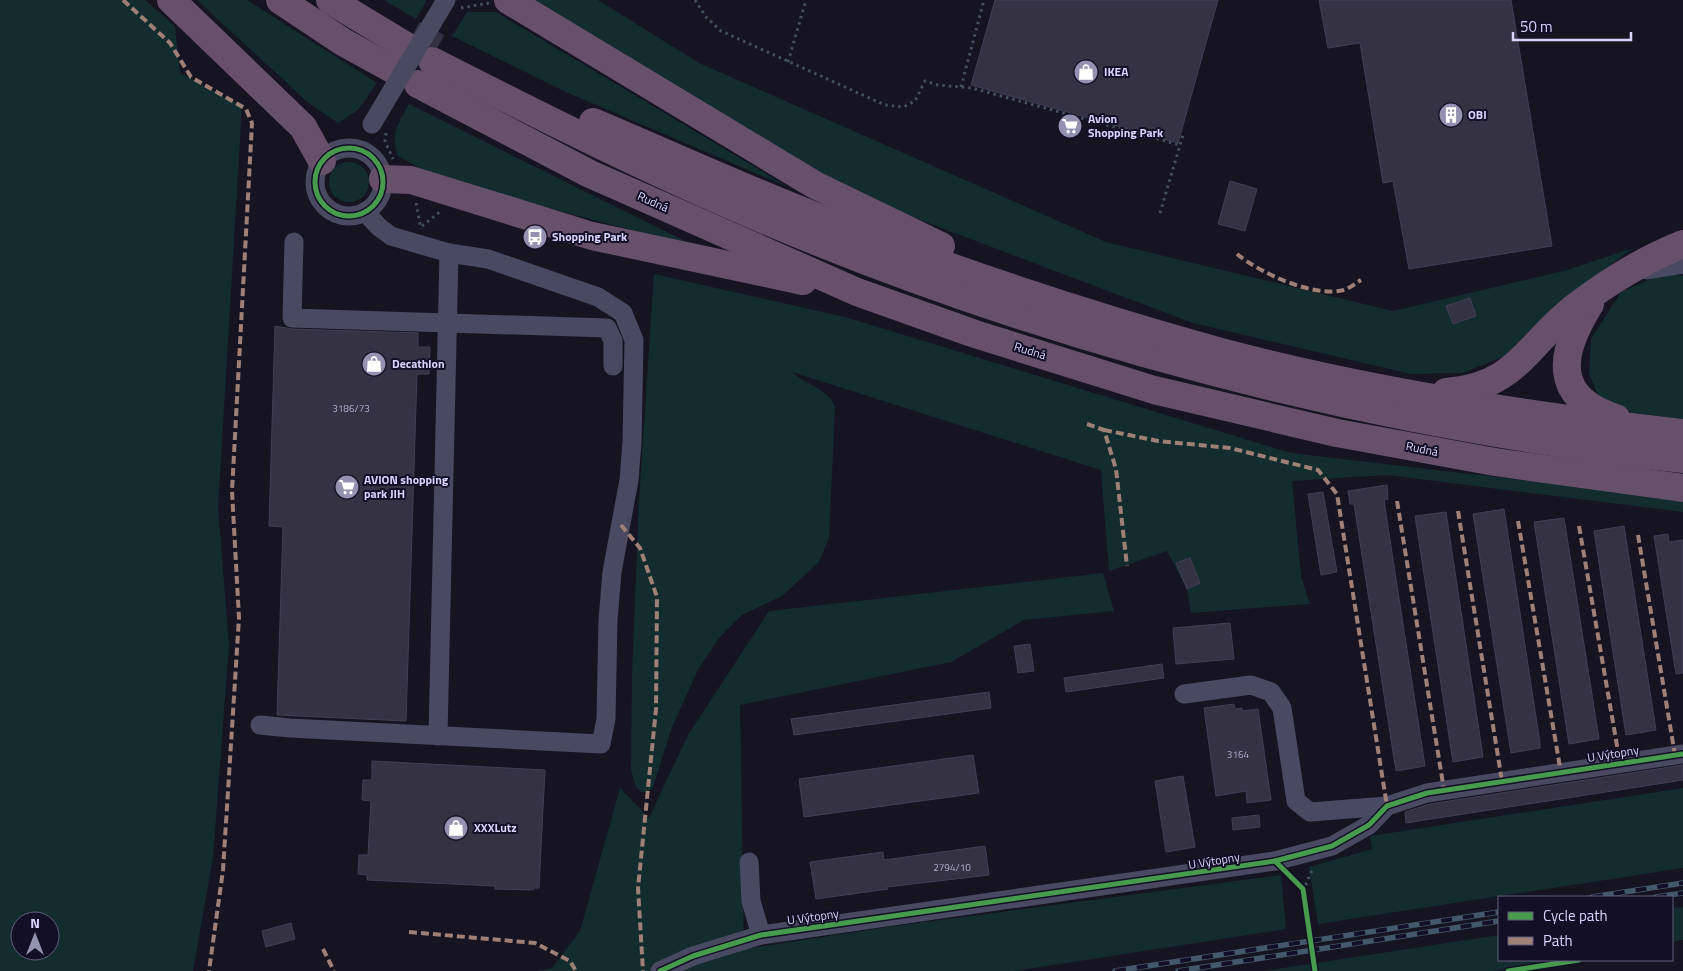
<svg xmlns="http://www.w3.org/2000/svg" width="1683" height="971" font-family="'Titillium Web',sans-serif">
	<rect width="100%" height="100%" fill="#161421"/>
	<!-- green -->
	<g fill="#132c2d" fill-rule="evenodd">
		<path d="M 0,0 L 145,0 L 175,26 L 180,73 L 242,106 L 218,508 L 229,645 L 213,857 L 193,971 L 0,971 ZM 20,921 L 50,921 L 50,951 L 20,951 Z"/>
		<polygon points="197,0 247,0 377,83 358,110 338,123 306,101"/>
		<polygon points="384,0 427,0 416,19"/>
		<polygon points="526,0 598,0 699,63 1106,242 1393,311 1567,270 1633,248 1551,310 1505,356 1462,373 1411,374 1193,323 870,201"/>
		<polygon points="467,12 496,12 788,187 566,92 452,36"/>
		<path d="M 409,104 L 699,248 L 421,174 L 418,167 L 398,156 C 390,135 398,123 409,104 Z"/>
		<circle cx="349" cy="182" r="20"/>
		<polygon points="1667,272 1683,276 1683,422 1638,416 1599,397 1589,374 1591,339 1621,292"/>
		<path d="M 654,274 L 845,317 L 1291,453 L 1683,499 L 1683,512 L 1387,475 L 1292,481 L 1301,576 L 1310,604 L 1191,613 L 1187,589 L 1167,551 L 1109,571 L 1101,470 L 792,372 C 806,385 829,389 835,407 L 829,538 L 819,562 L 782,596 L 742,615 L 719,638 L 698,670 L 672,727 L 653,787 L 648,792 L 641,792 L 636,787 L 631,770 L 632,676 L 639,501 Z"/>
		<polygon points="1103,573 1114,611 1024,620 951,662 740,705 744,949 895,926 1281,875 1286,929 1015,971 536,971 552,968 580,931 620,788 649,818 688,735 769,611"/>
		<polygon points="1683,788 1683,868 1318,924 1309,867 1372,849 1370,836"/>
		<polygon points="1683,907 1683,940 1672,942 1672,908"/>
		<polygon points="1499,935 1499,960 1562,960 1492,971 1263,971"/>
	</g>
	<!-- building -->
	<g fill="#343243" stroke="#433f54">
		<polygon points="995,0 1218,0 1178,143 971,85"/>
		<polygon points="1319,0 1511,0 1552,246 1409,269 1393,181 1383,183 1360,43 1328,48"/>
		<polygon points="1230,181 1257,189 1245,231 1218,224"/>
		<polygon points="1470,298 1476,316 1453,324 1446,306"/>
		<polygon points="275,326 292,329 418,333 418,347 430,347 429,374 417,374 406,721 277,715 283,527 269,526"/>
		<polygon points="1387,485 1388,499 1384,500 1386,514 1425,766 1396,771 1354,504 1350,504 1348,491"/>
		<polygon points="1323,492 1337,572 1321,575 1308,494"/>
		<polygon points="1504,509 1540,743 1540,748 1511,753 1473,514"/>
		<polygon points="1446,512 1483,757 1453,762 1415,516"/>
		<polygon points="1564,518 1599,739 1569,744 1534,522"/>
		<polygon points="1624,526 1656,730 1626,735 1594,531"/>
		<polygon points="1668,534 1669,542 1683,540 1683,673 1676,674 1654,536"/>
		<polygon points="1190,558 1200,583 1187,589 1176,563"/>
		<polygon points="1230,623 1234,659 1176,664 1173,628"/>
		<polygon points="1030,644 1034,671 1018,673 1014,646"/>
		<polygon points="1162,664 1164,678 1066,692 1064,678"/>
		<polygon points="989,692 991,708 794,735 791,719"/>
		<polygon points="1234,704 1235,709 1242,708 1242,711 1258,709 1271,800 1247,803 1246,791 1216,796 1204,708"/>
		<polygon points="973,755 979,793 804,817 799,779"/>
		<polygon points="372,761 545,770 539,888 534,888 533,890 495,889 495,886 367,880 367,875 358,874 359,855 368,855 371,801 362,800 363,780 372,780"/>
		<polygon points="1683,765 1683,780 1406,823 1405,812 1430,804"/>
		<polygon points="1183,776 1195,847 1166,852 1155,781"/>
		<polygon points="1259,815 1260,827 1233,830 1232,818"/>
		<polygon points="985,846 989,875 887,887 888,889 816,899 810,862 883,852 884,860"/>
		<polygon points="291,923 295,939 266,947 262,931"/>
	</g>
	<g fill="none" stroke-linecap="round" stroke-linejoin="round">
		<!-- highway-tunnel -->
		<polyline stroke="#333142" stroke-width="28" stroke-dasharray="28 14" stroke-linecap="butt" points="413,34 439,48"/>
		<!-- path -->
		<g stroke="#44505f" stroke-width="3" stroke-dasharray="2.5 4" stroke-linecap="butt">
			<polyline points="695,0 706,17 721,31 885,105 903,107 915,101 925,81 938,85 972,88 1180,145"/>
			<polyline points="461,8 489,3"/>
			<polyline points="788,62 806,0"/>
			<polyline points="961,87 984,0"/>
			<polyline points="386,133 385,141 393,159"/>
			<polyline points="416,203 421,229"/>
			<polyline points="1160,213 1183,135"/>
			<polyline points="422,226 441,211"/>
			<polyline points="1303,891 1313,868"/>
		</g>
		<!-- minor -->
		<g stroke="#4a4962" stroke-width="19">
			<circle cx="349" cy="182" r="34"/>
			<polyline points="294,242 292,318 607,328 613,341 613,366"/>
			<polyline points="1647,270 1683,264"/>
			<polyline points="1184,694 1251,685 1271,692 1282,708 1296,801 1310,812 1387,806"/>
			<polyline points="260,725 290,728 601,744 606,719 608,620 612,572 629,480 632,442 634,340 623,313 598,297 488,259 449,253 391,236 379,227 365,212"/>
			<polyline points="438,736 449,253"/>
			<polyline points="749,862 751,901 761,935"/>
			<polyline points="660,971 693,956 761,935 1275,861 1332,846 1369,825 1387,806 1427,793 1683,754"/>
		</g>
		<!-- highway -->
		<g stroke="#67516a" stroke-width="28">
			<polyline points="171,0 303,127 322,161"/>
			<polyline points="280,0 343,42 392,69"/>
			<polyline points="330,0 406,46"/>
			<polyline points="508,0 815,185 941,246"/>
			<path d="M 432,61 C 542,117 653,173 767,221 C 975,309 1193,374 1414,418 C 1503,435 1593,450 1683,459"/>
			<polyline points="418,84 590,174 857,292 975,334 1154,390 1337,433 1495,462 1683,488"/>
			<path d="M 593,122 C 671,155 747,190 825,220 C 954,271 1088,315 1221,352 C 1372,392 1528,416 1683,433"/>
			<polyline points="383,179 411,180 592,236 803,281"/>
			<path d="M 1590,304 C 1560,352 1550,397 1616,418"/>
			<path d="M 1446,392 C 1517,387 1526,345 1575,307 C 1609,281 1643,260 1683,244"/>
		</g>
		<defs>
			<g id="rail">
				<polyline points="1592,897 1683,883"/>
				<polyline points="1656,897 1683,893"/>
				<polyline points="1115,971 1499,912"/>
				<polyline points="1178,971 1499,921"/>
			</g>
		</defs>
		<!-- rail casing -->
		<use href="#rail" stroke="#43596b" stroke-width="5.5"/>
		<!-- rail -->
		<use href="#rail" stroke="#130f26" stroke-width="4" stroke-dasharray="11" stroke-linecap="butt"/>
		<!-- minor-bridge -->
		<polyline stroke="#4a4962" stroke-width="19" points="372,124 446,0"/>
		<!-- quiet -->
		<g stroke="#9e8076" stroke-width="4" stroke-dasharray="8 4" stroke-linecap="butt">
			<polyline points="123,0 170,43 191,77 246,109 252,123 232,491 239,618 223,870 209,971"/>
			<path d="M 1237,254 C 1260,273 1314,298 1344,290 C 1350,288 1356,283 1361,280"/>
			<polyline points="1087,424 1104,430 1116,469 1127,566"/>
			<polyline points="1104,430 1158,441 1230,448 1318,470 1337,494 1387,806"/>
			<polyline points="1397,501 1444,790"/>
			<polyline points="1458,511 1502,781"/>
			<polyline points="1518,521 1561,773"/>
			<polyline points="621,525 640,548 657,597 656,709 638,888 643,971"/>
			<polyline points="1579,526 1620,763"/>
			<polyline points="1638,535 1675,755"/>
			<polyline points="409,932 535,943 570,961 576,971"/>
			<polyline points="323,949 334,971"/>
		</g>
		<defs>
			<g id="cycleway">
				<circle cx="349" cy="182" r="34"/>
				<polyline points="1275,861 1303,889 1315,971"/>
				<polyline points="660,971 693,956 761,935 1275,861 1332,846 1369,825 1387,806 1427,793 1683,754"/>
				<polyline points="1508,971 1579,960"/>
			</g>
		</defs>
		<!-- cycleway casing -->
		<use href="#cycleway" stroke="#130f26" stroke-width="8"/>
		<!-- cycleway -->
		<use href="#cycleway" stroke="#469c4c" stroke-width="5"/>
	</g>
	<!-- icons -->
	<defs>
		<symbol id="shop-disc" viewBox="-11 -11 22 22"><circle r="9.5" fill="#9591b1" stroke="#130f26"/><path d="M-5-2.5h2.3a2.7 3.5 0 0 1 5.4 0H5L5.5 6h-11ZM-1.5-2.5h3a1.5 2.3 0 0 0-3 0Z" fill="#fff"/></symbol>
		<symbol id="building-disc" viewBox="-11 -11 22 22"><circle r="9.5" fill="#9591b1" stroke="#130f26"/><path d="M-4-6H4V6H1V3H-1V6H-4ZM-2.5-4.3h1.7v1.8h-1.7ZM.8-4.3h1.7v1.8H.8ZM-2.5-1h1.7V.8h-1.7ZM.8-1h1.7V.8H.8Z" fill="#fff"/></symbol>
		<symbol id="supermarket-disc" viewBox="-11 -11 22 22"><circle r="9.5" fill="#9591b1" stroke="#130f26"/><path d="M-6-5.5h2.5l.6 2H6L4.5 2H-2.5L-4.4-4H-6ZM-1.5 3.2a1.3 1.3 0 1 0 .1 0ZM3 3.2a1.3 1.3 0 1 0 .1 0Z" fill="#fff"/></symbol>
		<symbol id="bus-disc" viewBox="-11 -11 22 22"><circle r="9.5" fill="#9591b1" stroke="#130f26"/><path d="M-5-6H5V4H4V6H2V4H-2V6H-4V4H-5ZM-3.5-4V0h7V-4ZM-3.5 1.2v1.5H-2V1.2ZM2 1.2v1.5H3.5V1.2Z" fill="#fff"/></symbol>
	</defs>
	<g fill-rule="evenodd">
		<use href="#shop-disc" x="1072" y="58" width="28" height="28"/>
		<use href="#building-disc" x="1437" y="101" width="28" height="28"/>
		<use href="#supermarket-disc" x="1056" y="112" width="28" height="28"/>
		<use href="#bus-disc" x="521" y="223" width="28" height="28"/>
		<use href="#shop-disc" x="360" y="350" width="28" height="28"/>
		<use href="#supermarket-disc" x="333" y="473" width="28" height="28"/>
		<use href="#shop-disc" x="442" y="814" width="28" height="28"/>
	</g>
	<g text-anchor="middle" stroke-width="4" stroke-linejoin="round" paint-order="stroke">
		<!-- number labels -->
		<g font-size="10" fill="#b0acd0">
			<text x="351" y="412">3186/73</text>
			<text x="1238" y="758">3164</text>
			<text x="952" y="871">2794/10</text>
		</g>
		<!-- poi labels -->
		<g font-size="12" font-weight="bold" fill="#d9d4ff" stroke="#130f26" text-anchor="start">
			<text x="1104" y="76">IKEA</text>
			<text x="1468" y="119">OBI</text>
			<text x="1088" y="123">Avion<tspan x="1088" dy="14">Shopping Park</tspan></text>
			<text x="552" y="241">Shopping Park</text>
			<text x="392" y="368">Decathlon</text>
			<text x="364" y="484">AVION shopping<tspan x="364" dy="14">park JIH</tspan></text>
			<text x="474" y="832">XXXLutz</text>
		</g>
		<!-- street labels -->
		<g font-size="12" fill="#d9d4ff" stroke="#130f26">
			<text transform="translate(653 202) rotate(24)" y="4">Rudná</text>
			<text transform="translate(1030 351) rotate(17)" y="4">Rudná</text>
			<text transform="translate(1422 449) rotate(11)" y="4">Rudná</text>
			<text transform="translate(1613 754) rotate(-9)" y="4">U Výtopny</text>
			<text transform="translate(1214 861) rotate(-9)" y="4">U Výtopny</text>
			<text transform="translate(813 917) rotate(-8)" y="4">U Výtopny</text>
		</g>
	</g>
	<!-- legend -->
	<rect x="1498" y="896" width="175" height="65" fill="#130f26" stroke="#625e7d"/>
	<rect x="1508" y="912" width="25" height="8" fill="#469c4c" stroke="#625e7d"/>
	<text x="1543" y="921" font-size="15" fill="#d9d4ff">Cycle path</text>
	<rect x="1508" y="937" width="25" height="8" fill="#9e8076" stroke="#625e7d"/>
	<text x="1543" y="946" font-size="15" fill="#d9d4ff">Path</text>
	<!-- north arrow -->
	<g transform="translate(35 936)"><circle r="24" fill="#130f26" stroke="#625e7d"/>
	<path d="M0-4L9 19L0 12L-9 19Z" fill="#9591b1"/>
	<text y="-8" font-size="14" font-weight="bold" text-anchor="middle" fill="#d9d4ff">N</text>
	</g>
	<!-- scale -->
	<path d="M1513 32v8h118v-8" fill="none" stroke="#d9d4ff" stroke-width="2.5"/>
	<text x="1520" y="32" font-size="15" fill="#d9d4ff" stroke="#130f26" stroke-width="4" paint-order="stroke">50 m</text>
</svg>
